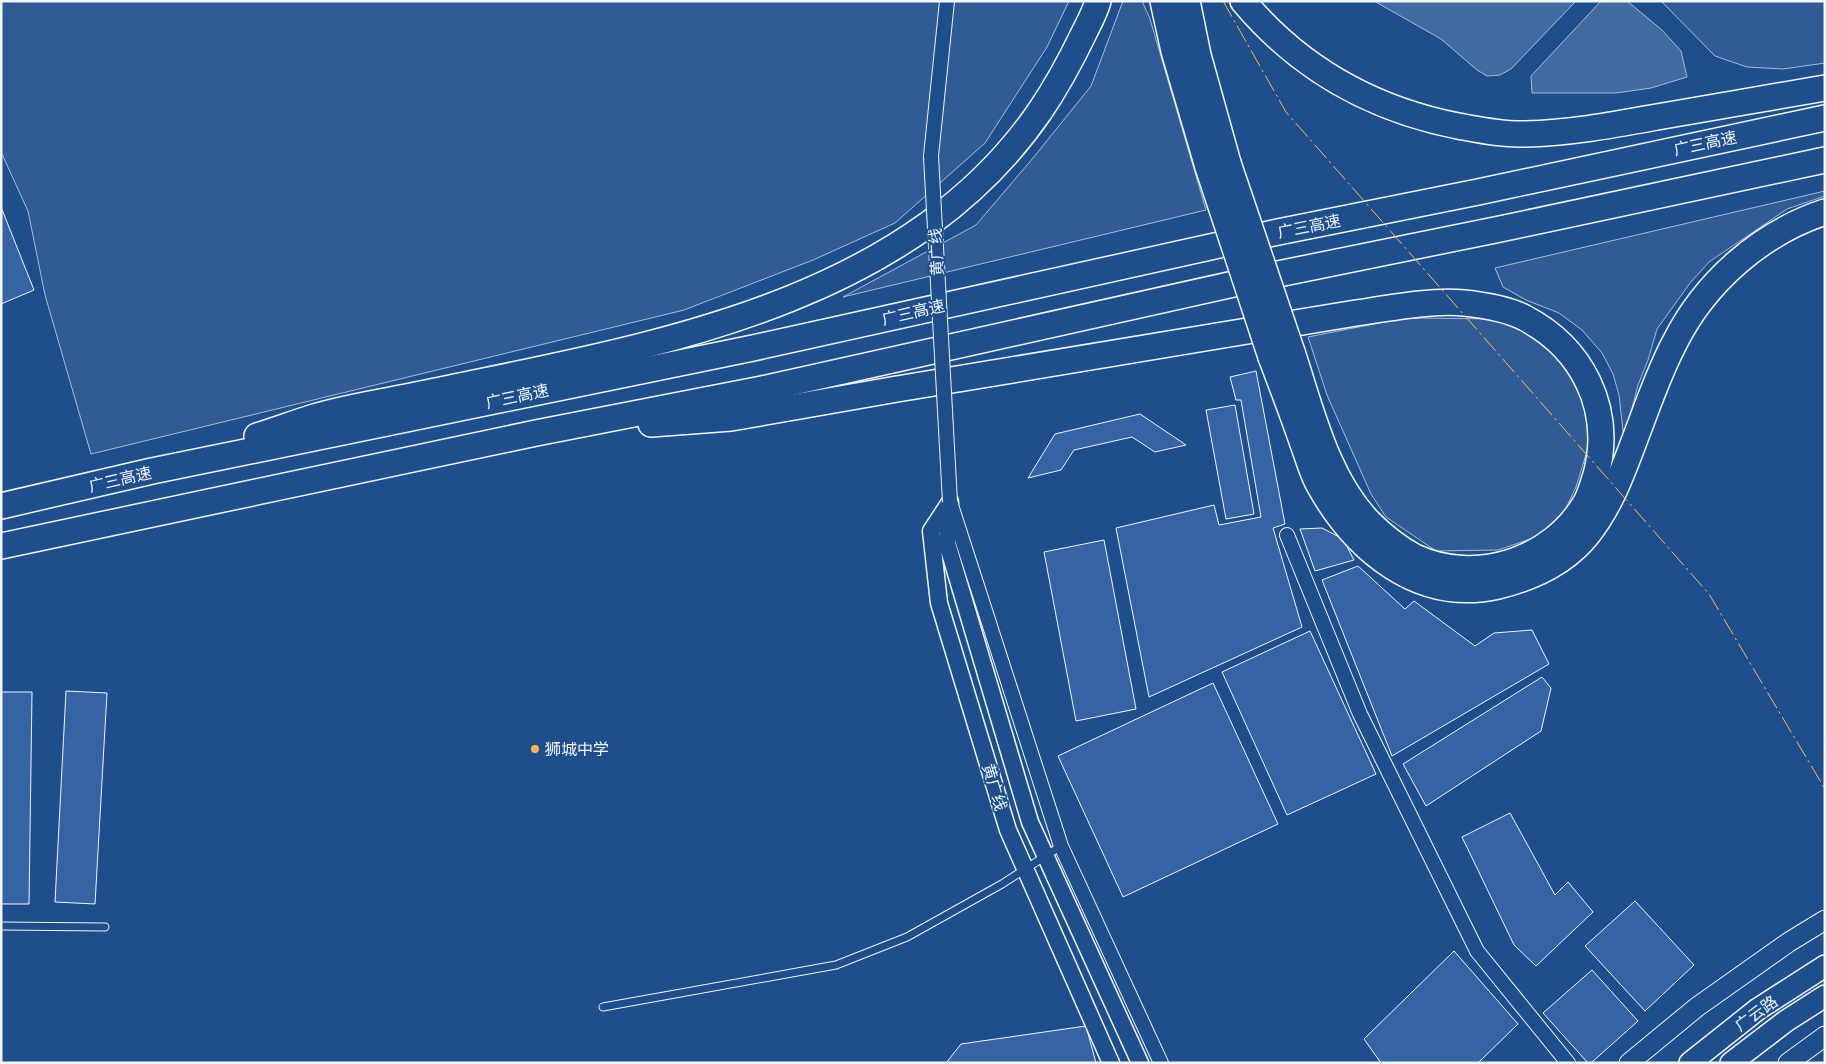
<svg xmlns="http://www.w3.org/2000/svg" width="1826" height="1064" font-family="'Sofia Sans Condensed','Noto Sans SC',sans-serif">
	<rect width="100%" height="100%" fill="#1f4e8c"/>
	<!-- built -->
	<g fill="#305b95" stroke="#a8bbd7">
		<polygon points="1,1 1069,1 1047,47 985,143 895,223 813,260 684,310 91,454 45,295 28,211 1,152"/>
		<polygon points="1123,1 1142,1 1150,19 1206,210 843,297 976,225 1033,158 1091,86"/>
		<polygon points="1661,1 1825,1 1825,63 1783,69 1747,67 1715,56"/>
		<polygon points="1825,191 1825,196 1787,209 1709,262 1690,283 1657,329 1648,360 1638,385 1624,440 1619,395 1613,374 1602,353 1582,330 1559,313 1526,300 1503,287 1495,268"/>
		<polygon points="1422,318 1493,319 1509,323 1532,336 1551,350 1566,368 1583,402 1592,435 1576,487 1565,510 1542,535 1498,550 1436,551 1386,517 1371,494 1327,395 1308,337 1399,319"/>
	</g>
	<!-- water -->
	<g fill="#446ba0" stroke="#a8bbd7">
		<polygon points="1374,1 1576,1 1511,69 1500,75 1487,76 1477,70 1441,39"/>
		<polygon points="1601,1 1627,1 1662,30 1681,51 1687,77 1651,88 1616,93 1532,93 1531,76"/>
	</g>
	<!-- building -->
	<g fill="#3563a3" stroke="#f2f6ff">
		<polygon points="1,207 34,290 1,304"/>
		<polygon points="1256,371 1285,524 1273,528 1302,627 1149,697 1116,528 1214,505 1219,525 1261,517 1241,400 1236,400 1230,377"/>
		<polygon points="1235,405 1254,514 1226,519 1206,410"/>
		<polygon points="1140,414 1186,445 1155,452 1132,437 1074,450 1061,470 1028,478 1055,434"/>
		<polygon points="1322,528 1343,539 1354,560 1315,571 1300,529"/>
		<polygon points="1104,540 1136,709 1076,721 1044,552"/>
		<polygon points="1358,566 1405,609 1414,601 1475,646 1494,633 1532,630 1549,664 1392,756 1322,580"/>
		<polygon points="1310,631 1376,774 1287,815 1222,672"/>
		<polygon points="1542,677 1551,688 1541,731 1426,806 1403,764"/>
		<polygon points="1213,683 1278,824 1123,897 1058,756"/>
		<polygon points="66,691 107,693 95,904 55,902"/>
		<polygon points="1,692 32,692 29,904 1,904"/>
		<polygon points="1510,813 1555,895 1568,882 1593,912 1536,966 1514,945 1462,837"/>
		<polygon points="1635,901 1694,965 1645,1011 1585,946"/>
		<polygon points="1454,951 1518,1024 1478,1063 1381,1063 1364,1039"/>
		<polygon points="1592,970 1638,1021 1591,1063 1588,1063 1543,1013"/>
		<polygon points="1086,1026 1096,1063 946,1063 961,1044"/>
	</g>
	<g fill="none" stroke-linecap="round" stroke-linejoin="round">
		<defs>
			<g id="service">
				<polyline points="1,926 105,927"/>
				<polyline points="603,1007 836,965 907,937 1002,884 1061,846"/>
			</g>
			<g id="minor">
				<polyline points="931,156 947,1"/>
				<polyline points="951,505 1061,846 1161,1063"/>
				<polyline points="1287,535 1360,714 1477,951 1568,1063"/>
			</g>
			<polyline id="tertiary" points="1111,1063 1008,830 939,603 931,531 950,502 947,543 1030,822 1140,1063"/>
			<g id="secondary">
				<polyline points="1629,1063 1697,1007 1789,942 1825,920"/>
				<polyline points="1788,1063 1825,1036"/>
			</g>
			<g id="primary">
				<polyline points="1690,1063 1758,1009 1825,966"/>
				<polyline points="1731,1063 1786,1021 1825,996"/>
			</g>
			<g id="motorway">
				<polyline points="1163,1 1174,51 1208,167"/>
				<polyline points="1187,1 1198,55 1228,163"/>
				<path d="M 1243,1 C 1299,68 1372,109 1458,126 C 1480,130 1503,135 1525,134 C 1570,133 1613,125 1657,117 C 1713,107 1769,98 1825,88"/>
				<path d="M 1271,357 C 1282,386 1293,415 1303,444 C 1308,457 1312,473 1319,485 C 1355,550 1419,604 1498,586 C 1531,578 1566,562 1588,534 C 1614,501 1626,462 1641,423 C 1651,396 1661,368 1675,342 C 1705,282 1761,233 1825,212"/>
				<path d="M 651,424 L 731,418 L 897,389 L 1356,313 C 1390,308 1430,300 1464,303 C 1483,305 1508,309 1525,318 C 1582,348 1612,407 1597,471 C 1594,481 1591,493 1586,502 C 1552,561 1476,585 1415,557 C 1398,548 1382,535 1369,522 C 1326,477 1311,409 1292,352"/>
				<path d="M 257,436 C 276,430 295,423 314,417 C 354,405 396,400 436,391 C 650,346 906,306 1040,111 C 1057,86 1071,60 1084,33 C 1089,23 1095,12 1098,1"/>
				<polyline points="1,506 152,471 753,348 1278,232 1478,192 1825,118"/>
				<polyline points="1,546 536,433 762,389 1283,273 1500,229 1825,160"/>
			</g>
		</defs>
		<!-- service casing -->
		<use href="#service" stroke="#f2f6ff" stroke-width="9"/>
		<!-- minor casing -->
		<use href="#minor" stroke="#f2f6ff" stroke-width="16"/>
		<!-- tertiary casing -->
		<use href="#tertiary" stroke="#f2f6ff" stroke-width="19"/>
		<!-- secondary casing -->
		<use href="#secondary" stroke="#f2f6ff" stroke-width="21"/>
		<!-- primary casing -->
		<use href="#primary" stroke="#f2f6ff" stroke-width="24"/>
		<!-- motorway casing -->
		<use href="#motorway" stroke="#f2f6ff" stroke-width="28"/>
		<!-- service -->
		<use href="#service" stroke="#1f4e8c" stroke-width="7"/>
		<!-- minor -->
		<use href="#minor" stroke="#1f4e8c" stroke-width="14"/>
		<!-- tertiary -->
		<use href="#tertiary" stroke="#1f4e8c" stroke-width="16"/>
		<!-- secondary -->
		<use href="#secondary" stroke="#1f4e8c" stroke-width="19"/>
		<!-- primary -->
		<use href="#primary" stroke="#1f4e8c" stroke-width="21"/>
		<!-- motorway -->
		<use href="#motorway" stroke="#1f4e8c" stroke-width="25"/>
		<defs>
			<polyline id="minor-bridge" points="931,156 950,502"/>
			<g id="motorway-bridge">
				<polyline points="1228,163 1292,352"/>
				<polyline points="1208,167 1271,357"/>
			</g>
		</defs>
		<!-- minor-bridge casing -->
		<use href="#minor-bridge" stroke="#f2f6ff" stroke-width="16" stroke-linecap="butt"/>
		<!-- motorway-bridge casing -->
		<use href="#motorway-bridge" stroke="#f2f6ff" stroke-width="28" stroke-linecap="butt"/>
		<!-- minor-bridge -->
		<use href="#minor-bridge" stroke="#1f4e8c" stroke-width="14"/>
		<!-- motorway-bridge -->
		<use href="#motorway-bridge" stroke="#1f4e8c" stroke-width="25"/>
		<!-- power -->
		<polyline stroke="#ffb74d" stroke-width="1" stroke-dasharray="18 4 2.5 4" stroke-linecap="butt" points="1223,1 1286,112 1709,594 1825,789"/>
	</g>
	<!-- markers -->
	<circle fill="#ffb74d" stroke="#1f4e8c" stroke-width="2" cx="535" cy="749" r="5"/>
	<g text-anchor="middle" stroke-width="4" stroke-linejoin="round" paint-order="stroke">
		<!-- street labels -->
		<g font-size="16" fill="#f2f6ff" stroke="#1f4e8c">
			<text transform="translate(1705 143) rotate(-12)" y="6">广三高速</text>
			<text transform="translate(1309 226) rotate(-11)" y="6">广三高速</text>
			<text transform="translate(936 252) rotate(-93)" y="6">黄广线</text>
			<text transform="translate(913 312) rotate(-13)" y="6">广三高速</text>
			<text transform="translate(517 396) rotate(-12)" y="6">广三高速</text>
			<text transform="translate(120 479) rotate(-13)" y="6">广三高速</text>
			<text transform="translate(995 787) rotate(73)" y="6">黄广线</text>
			<text transform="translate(1756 1013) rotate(-36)" y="6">广云路</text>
		</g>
		<!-- poi labels -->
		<g font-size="16" fill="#f2f6ff" stroke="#1f4e8c" text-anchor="start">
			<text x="545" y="755">狮城中学</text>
		</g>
	</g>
	<!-- border -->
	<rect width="1826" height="1064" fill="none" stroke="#f2f6ff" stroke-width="5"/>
</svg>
